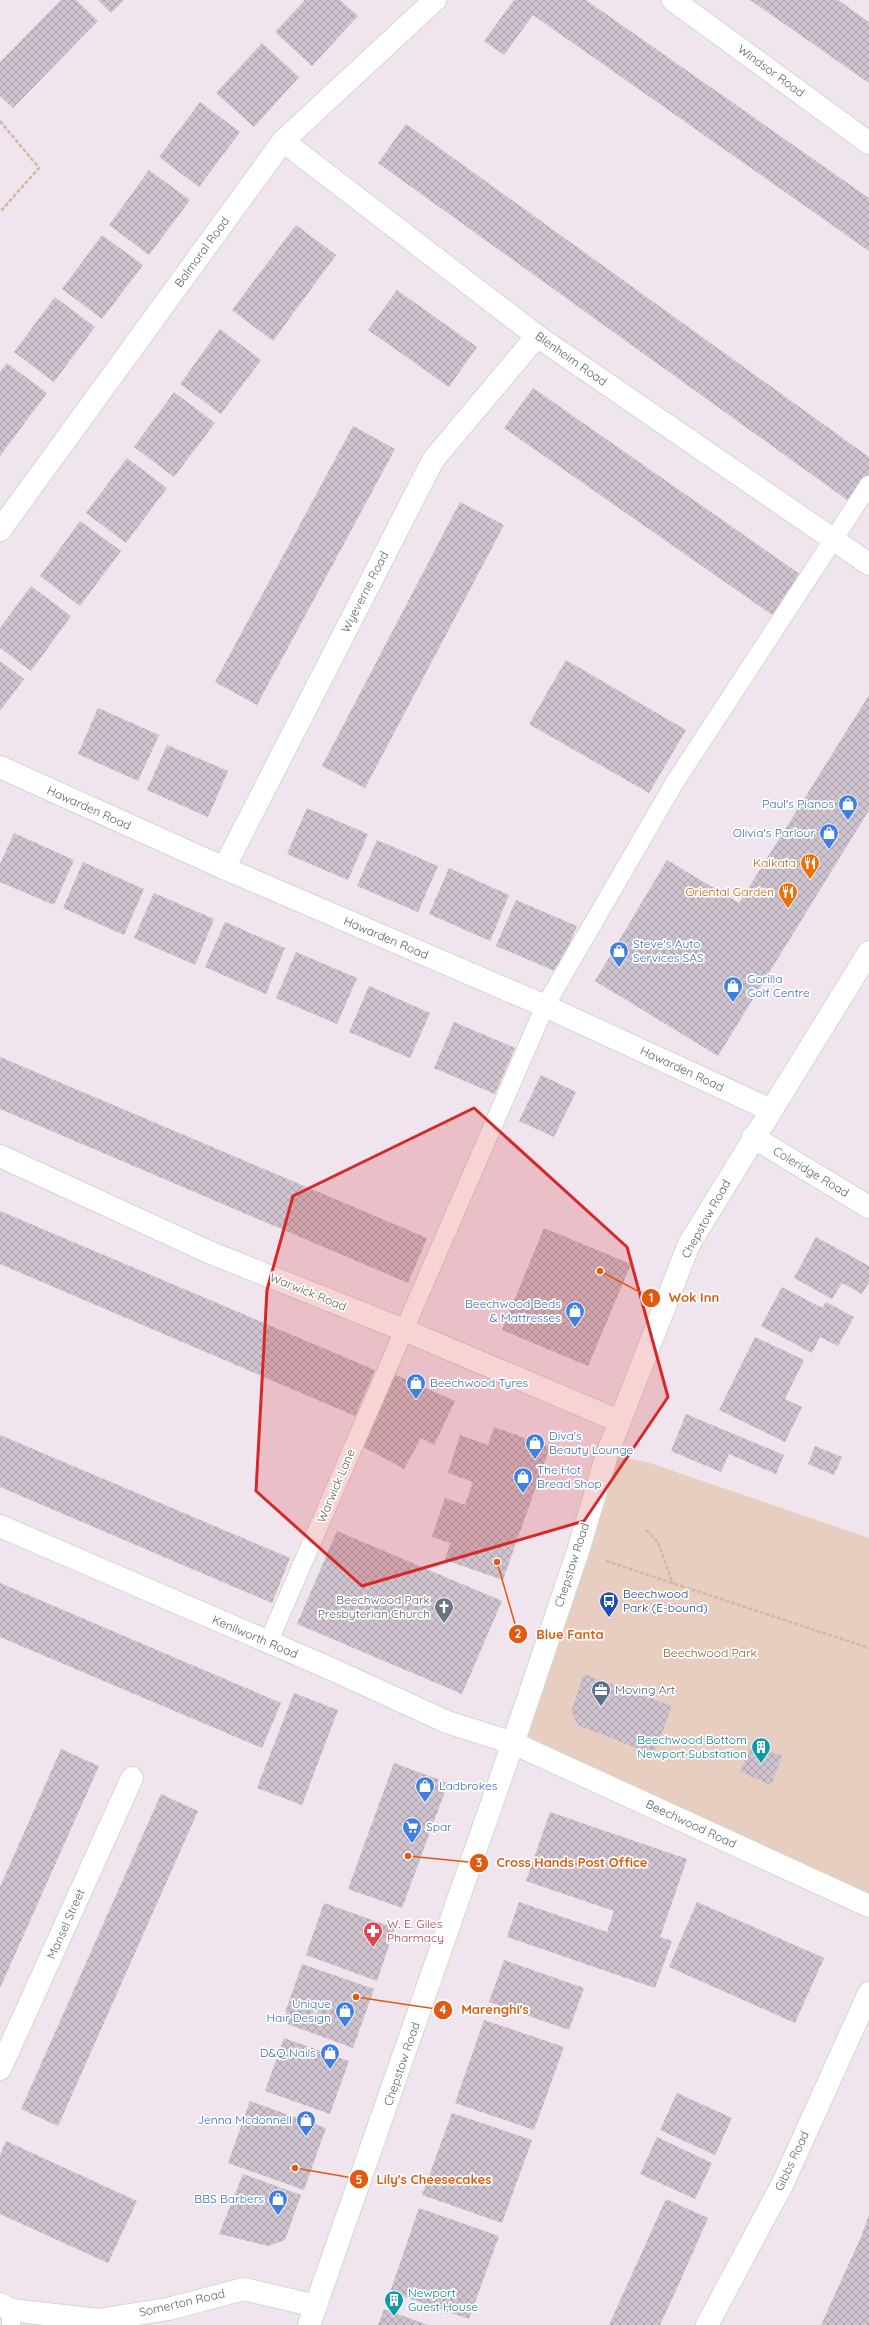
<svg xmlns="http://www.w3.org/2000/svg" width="869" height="2325" font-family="Quicksand,sans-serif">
	<defs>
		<pattern id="building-cross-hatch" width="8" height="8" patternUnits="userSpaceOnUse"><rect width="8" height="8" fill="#cec3ce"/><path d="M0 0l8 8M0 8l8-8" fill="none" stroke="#aaa2aa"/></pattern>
	</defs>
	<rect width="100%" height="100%" fill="#f0e5ef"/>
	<!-- green -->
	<polygon fill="#e8cec1" points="607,1454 647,1462 869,1538 869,1905 513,1743"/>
	<!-- building -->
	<g fill="url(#building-cross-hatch)">
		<polygon points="61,0 76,0 98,21 13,108 0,96 0,62"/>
		<polygon points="98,0 124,0 111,13"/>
		<polygon points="305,0 340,0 358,16 312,66 275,32"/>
		<polygon points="514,0 586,0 869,198 869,251 533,15 504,55 484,41"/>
		<polygon points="750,0 838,0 869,22 869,83"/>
		<polygon points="262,43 299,77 254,127 216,93"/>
		<polygon points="200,102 240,132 199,187 159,157"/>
		<polygon points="406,124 869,457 869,475 850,502 378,163"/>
		<polygon points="149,170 190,200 149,255 109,225"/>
		<polygon points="296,225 336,255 273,341 232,310"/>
		<polygon points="102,235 143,265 102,319 62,289"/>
		<polygon points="397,290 477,347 449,387 368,330"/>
		<polygon points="55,297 95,327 54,382 14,352"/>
		<polygon points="220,329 261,360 221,414 180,384"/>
		<polygon points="7,363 47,393 0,456 0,372"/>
		<polygon points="533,388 804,577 775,617 504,428"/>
		<polygon points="174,392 215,423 174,477 134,447"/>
		<polygon points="353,426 395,449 257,705 215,682"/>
		<polygon points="127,458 167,488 126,543 86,513"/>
		<polygon points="460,502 504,525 365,788 322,766"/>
		<polygon points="80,521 121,551 80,606 40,576"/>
		<polygon points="31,586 71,616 31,671 0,648 0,628"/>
		<polygon points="566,660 686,730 649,793 529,724"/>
		<polygon points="0,661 24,679 0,711"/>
		<polygon points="869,695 869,810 718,1056 595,981 667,860 739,903"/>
		<polygon points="98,708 159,735 138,781 78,754"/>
		<polygon points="167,745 228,771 208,817 147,790"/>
		<polygon points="307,808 368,834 348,880 287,854"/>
		<polygon points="14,833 74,860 54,905 0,882 0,864"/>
		<polygon points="377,840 438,866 418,912 357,886"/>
		<polygon points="83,862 144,889 124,935 63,908"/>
		<polygon points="449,868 509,895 490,941 429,914"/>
		<polygon points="154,893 214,919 195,965 134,938"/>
		<polygon points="516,900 577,926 557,972 496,946"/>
		<polygon points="225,922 285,948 266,994 205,967"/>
		<polygon points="296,952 357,978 337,1024 276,998"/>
		<polygon points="369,986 430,1013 410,1058 349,1032"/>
		<polygon points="454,1022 515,1048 495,1094 434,1068"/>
		<polygon points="0,1057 427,1238 408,1283 0,1109"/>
		<polygon points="541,1075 576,1092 554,1137 519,1121"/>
		<polygon points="0,1211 375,1370 355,1416 0,1264"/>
		<polygon points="544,1228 631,1264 588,1366 502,1330"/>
		<polygon points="816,1237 869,1266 869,1282 862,1294 842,1283 832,1299 794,1278"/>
		<polygon points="782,1287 822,1308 826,1302 854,1317 838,1346 820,1337 812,1353 761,1326"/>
		<polygon points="755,1337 804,1360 785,1399 802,1407 785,1442 719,1410"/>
		<polygon points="394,1374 455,1401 434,1445 421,1438 404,1469 358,1444"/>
		<polygon points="686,1414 784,1455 776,1474 729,1454 721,1472 671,1451"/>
		<polygon points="494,1427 550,1447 503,1580 445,1560 450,1543 432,1537 445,1498 465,1505 473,1482 448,1473 460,1435 488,1445"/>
		<polygon points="0,1435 290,1558 272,1603 0,1487"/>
		<polygon points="815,1446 842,1457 834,1475 808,1464"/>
		<polygon points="337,1531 502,1601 462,1694 297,1624"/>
		<polygon points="0,1583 281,1703 262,1748 0,1637"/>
		<polygon points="584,1674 672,1706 654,1755 578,1725 571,1712"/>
		<polygon points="294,1693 338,1710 302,1805 257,1788"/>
		<polygon points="752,1744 782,1756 771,1785 740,1772"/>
		<polygon points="61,1749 99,1766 0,1988 0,1887"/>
		<polygon points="394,1763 448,1783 402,1908 348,1889"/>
		<polygon points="161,1794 198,1811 58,2126 21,2109"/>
		<polygon points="550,1812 687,1859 660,1937 672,1941 655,1988 507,1937 519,1902 607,1932 614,1911 526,1881"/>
		<polygon points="697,1902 824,1958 795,2023 669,1967"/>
		<polygon points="324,1903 395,1928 377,1981 306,1955"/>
		<polygon points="504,1960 584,1988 569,2030 489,2002"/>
		<polygon points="302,1964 374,1989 353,2048 282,2022"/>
		<polygon points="484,2020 564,2047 534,2130 455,2103"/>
		<polygon points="284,2038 349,2061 330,2114 265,2091"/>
		<polygon points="677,2093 732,2118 715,2155 660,2130"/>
		<polygon points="250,2101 326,2128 304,2190 228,2163"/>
		<polygon points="452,2113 532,2140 502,2223 422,2195"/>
		<polygon points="657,2137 712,2163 695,2199 640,2174"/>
		<polygon points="6,2141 137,2201 108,2263 0,2214 0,2155"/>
		<polygon points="243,2174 301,2195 285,2240 268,2246 219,2234"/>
		<polygon points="666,2199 708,2218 683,2275 660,2325 609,2325"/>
		<polygon points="419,2208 499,2236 469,2319 390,2292"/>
		<polygon points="869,2215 869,2325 821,2325 861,2237"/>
		<polygon points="384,2309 428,2325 378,2325"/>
	</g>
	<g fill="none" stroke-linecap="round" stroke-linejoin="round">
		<defs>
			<g id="lane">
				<polyline points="268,1643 545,1006 675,782 869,485"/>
				<polyline points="11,2310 11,2325"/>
			</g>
			<g id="street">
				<polyline points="673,0 869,143"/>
				<polyline points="283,141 537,336 869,564"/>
				<polyline points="0,530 283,141 435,0"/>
				<polyline points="0,767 224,868 545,1006 771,1110"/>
				<polyline points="224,868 433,460 537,336"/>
				<polyline points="753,1137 869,1207"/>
				<polyline points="0,1156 211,1253 404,1330 619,1421"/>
				<polyline points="0,1526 329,1668 447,1722 513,1743"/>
				<polyline points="0,2069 132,1778"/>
				<polyline points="707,2325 783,2183 869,1993"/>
			</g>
			<g id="secondary">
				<polyline points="513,1743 869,1906"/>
				<polyline points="0,2304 11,2310 98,2320 168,2309 244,2289 316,2306"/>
				<polyline points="309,2325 513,1743 578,1551 607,1454 689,1244 869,952"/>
			</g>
		</defs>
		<!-- lane casing -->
		<use href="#lane" stroke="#d1d7d1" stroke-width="20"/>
		<!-- street casing -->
		<use href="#street" stroke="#d1d7d1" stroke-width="24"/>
		<!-- secondary casing -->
		<use href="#secondary" stroke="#d0d8d0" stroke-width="24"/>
		<!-- path -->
		<g stroke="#cebb9d" stroke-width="2.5" stroke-dasharray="4 2" stroke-linecap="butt">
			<polyline points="0,121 39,168 0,212"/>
			<polyline points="646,1530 658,1542 673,1584"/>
			<polyline points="606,1561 869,1648"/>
		</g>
		<!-- lane -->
		<use href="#lane" stroke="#fff" stroke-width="18"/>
		<!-- street -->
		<use href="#street" stroke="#fff" stroke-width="22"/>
		<!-- secondary -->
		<use href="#secondary" stroke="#fff" stroke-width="22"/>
	</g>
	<!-- marked area -->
	<path fill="#d62828" fill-opacity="0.2" stroke="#d62828" stroke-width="3" stroke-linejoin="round" d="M 474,1108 L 627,1247 L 668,1397 L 584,1521 L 362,1586 L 256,1491 L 267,1290 L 293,1196 Z"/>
	<!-- icons -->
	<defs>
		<symbol id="shop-pin" viewBox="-11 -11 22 30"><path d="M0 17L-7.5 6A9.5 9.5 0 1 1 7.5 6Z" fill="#3f7fe0" stroke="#fff"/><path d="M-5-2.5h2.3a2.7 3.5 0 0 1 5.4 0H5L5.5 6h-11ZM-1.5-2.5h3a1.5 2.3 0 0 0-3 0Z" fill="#fff"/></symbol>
		<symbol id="restaurant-pin" viewBox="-11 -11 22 30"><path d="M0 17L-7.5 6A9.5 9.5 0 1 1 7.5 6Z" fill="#e8710a" stroke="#fff"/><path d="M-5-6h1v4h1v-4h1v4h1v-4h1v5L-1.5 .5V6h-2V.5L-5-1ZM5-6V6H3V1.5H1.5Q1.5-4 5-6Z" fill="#fff"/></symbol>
		<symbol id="bus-pin" viewBox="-11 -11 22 30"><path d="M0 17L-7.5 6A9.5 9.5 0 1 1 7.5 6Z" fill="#1a4fb4" stroke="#fff"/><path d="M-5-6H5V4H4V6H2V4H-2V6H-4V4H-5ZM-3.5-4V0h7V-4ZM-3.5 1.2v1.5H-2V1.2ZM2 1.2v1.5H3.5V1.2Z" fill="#fff"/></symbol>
		<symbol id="church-pin" viewBox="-11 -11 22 30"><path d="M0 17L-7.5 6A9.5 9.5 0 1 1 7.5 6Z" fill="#6b7280" stroke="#fff"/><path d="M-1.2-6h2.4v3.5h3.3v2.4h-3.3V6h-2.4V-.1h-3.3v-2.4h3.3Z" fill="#fff"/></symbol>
		<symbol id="office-pin" viewBox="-11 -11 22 30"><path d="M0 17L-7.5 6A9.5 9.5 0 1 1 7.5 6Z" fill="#5c6f8a" stroke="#fff"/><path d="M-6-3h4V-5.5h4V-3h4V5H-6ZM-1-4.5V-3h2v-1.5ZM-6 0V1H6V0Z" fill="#fff"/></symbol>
		<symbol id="building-pin" viewBox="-11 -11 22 30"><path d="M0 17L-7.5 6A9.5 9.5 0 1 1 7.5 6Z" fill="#0f9aa8" stroke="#fff"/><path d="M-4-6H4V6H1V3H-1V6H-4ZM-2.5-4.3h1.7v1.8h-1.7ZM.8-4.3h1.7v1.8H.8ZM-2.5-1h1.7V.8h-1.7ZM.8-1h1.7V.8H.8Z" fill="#fff"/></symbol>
		<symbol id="supermarket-pin" viewBox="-11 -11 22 30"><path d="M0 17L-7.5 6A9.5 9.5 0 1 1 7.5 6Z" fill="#3f7fe0" stroke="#fff"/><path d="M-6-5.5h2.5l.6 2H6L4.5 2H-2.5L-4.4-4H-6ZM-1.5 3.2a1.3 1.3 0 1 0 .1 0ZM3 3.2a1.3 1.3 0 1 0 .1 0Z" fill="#fff"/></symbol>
		<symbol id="pharmacy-pin" viewBox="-11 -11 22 30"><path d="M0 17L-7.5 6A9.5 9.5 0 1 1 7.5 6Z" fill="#e0444e" stroke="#fff"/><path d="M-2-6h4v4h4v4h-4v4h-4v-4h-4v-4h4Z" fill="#fff"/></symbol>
	</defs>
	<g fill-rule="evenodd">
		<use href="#shop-pin" x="837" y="793" width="22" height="30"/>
		<use href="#shop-pin" x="818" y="822" width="22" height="30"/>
		<use href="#restaurant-pin" x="799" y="852" width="22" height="30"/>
		<use href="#restaurant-pin" x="777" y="881" width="22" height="30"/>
		<use href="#shop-pin" x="608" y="940" width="22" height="30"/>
		<use href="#shop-pin" x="722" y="975" width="22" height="30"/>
		<use href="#shop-pin" x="564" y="1300" width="22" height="30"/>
		<use href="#shop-pin" x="405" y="1372" width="22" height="30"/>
		<use href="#shop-pin" x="524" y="1432" width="22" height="30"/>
		<use href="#shop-pin" x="512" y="1466" width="22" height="30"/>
		<use href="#bus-pin" x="598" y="1590" width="22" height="30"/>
		<use href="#church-pin" x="433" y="1596" width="22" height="30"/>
		<use href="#office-pin" x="590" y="1679" width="22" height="30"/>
		<use href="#building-pin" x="750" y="1736" width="22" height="30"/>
		<use href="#shop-pin" x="414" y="1775" width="22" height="30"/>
		<use href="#supermarket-pin" x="401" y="1816" width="22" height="30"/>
		<use href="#pharmacy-pin" x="362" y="1920" width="22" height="30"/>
		<use href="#shop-pin" x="334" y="2000" width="22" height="30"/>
		<use href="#shop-pin" x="319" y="2042" width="22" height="30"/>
		<use href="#shop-pin" x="295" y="2109" width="22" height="30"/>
		<use href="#shop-pin" x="267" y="2188" width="22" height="30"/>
		<use href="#building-pin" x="383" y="2289" width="22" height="30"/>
	</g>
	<g text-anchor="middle" stroke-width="3.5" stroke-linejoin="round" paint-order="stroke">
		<!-- street labels -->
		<g font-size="12" fill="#5e665d" stroke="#fff">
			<text transform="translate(771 71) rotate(36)" y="4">Windsor Road</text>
			<text transform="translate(202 252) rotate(-54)" y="4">Balmoral Road</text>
			<text transform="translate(571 359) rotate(35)" y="4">Blenheim Road</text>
			<text transform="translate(365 592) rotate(-63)" y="4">Wyeverne Road</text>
			<text transform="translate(89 808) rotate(24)" y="4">Hawarden Road</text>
			<text transform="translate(386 938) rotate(23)" y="4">Hawarden Road</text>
			<text transform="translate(682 1069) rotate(25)" y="4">Hawarden Road</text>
			<text transform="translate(811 1172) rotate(31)" y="4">Coleridge Road</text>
			<text transform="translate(706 1219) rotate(-61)" y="4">Chepstow Road</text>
			<text transform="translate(308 1292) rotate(22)" y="4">Warwick Road</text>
			<text transform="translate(336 1486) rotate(-67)" y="4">Warwick Lane</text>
			<text transform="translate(572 1565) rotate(-72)" y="4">Chepstow Road</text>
			<text transform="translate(255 1637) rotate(23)" y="4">Kenilworth Road</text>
			<text transform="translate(691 1824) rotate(25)" y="4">Beechwood Road</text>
			<text transform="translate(66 1924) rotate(-66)" y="4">Mansel Street</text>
			<text transform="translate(402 2064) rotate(-71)" y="4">Chepstow Road</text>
			<text transform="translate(792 2161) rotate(-65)" y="4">Gibbs Road</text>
			<text transform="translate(182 2303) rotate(-13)" y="4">Somerton Road</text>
		</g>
		<!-- shop labels -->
		<g font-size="12" fill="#366cbe" stroke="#fff" text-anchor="end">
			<text x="834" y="808">Paul's Pianos</text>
			<text x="815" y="837">Olivia's Parlour</text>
			<text x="633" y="948" text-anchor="start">Steve's Auto<tspan x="633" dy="14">Services SAS</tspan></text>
			<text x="747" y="983" text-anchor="start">Gorilla<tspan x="747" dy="14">Golf Centre</tspan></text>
			<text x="561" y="1308">Beechwood Beds<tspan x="561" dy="14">&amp; Mattresses</tspan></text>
			<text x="430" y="1387" text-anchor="start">Beechwood Tyres</text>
			<text x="549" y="1440" text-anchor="start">Diva's<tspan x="549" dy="14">Beauty Lounge</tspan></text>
			<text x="537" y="1474" text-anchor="start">The Hot<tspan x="537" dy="14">Bread Shop</tspan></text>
			<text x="439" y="1790" text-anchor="start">Ladbrokes</text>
			<text x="426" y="1831" text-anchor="start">Spar</text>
			<text x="331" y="2008">Unique<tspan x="331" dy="14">Hair Design</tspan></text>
			<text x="316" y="2057">D&amp;Q Nails</text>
			<text x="292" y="2124">Jenna Mcdonnell</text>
			<text x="264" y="2203">BBS Barbers</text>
		</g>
		<!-- food labels -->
		<g font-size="12" fill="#c56008" stroke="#fff" text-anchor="end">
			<text x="796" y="867">Kalkata</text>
			<text x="774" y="896">Oriental Garden</text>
		</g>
		<!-- transit labels -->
		<g font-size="12" fill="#164399" stroke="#fff" text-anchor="start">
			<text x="623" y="1598">Beechwood<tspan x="623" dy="14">Park (E-bound)</tspan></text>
		</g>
		<!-- worship labels -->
		<g font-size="12" fill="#5b616d" stroke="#fff" text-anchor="end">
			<text x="430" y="1604">Beechwood Park<tspan x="430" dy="14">Presbyterian Church</tspan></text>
		</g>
		<!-- park labels -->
		<g font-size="12" fill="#8d5635" stroke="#fff">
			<text x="710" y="1657">Beechwood Park</text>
		</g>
		<!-- service labels -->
		<g font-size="12" fill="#4e5e75" stroke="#fff" text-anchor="start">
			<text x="615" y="1694">Moving Art</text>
		</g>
		<!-- culture labels -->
		<g font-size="12" fill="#0d838f" stroke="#fff" text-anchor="end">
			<text x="747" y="1744">Beechwood Bottom<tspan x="747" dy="14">Newport Substation</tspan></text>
			<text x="408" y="2297" text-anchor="start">Newport<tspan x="408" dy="14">Guest House</tspan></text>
		</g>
		<!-- health labels -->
		<g font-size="12" fill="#be3a42" stroke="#fff" text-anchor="start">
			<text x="387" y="1928">W. E. Giles<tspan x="387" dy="14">Pharmacy</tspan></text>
		</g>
	</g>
	<!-- callouts -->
	<path fill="none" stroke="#e15a10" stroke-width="1.5" d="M600 1271L651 1298M497 1562L518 1634M408 1856L479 1863M356 1997L443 2010M295 2168L359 2179"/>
	<g fill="#e15a10" stroke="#fff" stroke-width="1.5">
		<circle cx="600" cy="1271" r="4"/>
		<circle cx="497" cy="1562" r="4"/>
		<circle cx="408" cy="1856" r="4"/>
		<circle cx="356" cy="1997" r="4"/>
		<circle cx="295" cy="2168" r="4"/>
		<circle cx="651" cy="1298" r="10"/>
		<circle cx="518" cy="1634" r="10"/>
		<circle cx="479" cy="1863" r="10"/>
		<circle cx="443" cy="2010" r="10"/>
		<circle cx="359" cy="2179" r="10"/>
	</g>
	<g font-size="12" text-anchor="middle" font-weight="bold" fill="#fff">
		<text x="651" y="1302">1</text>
		<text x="518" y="1638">2</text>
		<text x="479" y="1867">3</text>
		<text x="443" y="2014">4</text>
		<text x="359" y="2184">5</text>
	</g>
	<g font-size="13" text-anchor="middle" font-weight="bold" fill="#e15a10" stroke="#fff" stroke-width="3.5" stroke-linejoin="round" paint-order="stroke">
		<text x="694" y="1302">Wok Inn</text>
		<text x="570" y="1639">Blue Fanta</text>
		<text x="572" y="1867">Cross Hands Post Office</text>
		<text x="495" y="2014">Marenghi's</text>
		<text x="434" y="2184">Lily's Cheesecakes</text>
	</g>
</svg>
